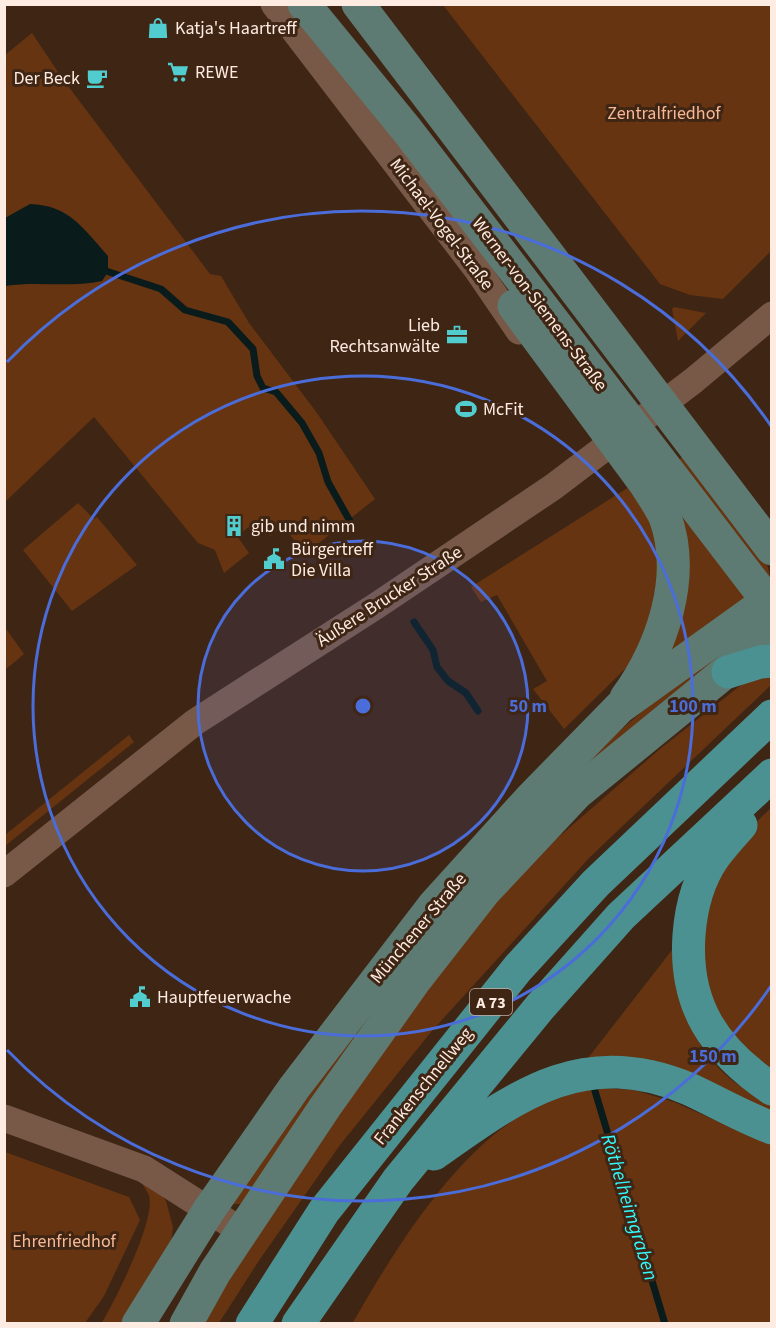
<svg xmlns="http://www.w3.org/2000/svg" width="776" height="1328" font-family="'Source Sans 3',sans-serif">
	<rect width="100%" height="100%" fill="#3f2514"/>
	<!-- green -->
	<g fill="#673411">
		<polygon points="443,5 771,5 771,251 723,299 690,295 660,284"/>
		<polygon points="32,33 62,78 210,274 221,276 249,323 317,413 375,499 305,554 283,526 270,536 257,521 237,536 249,553 224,573 215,550 198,543 94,417 5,502 5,55"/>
		<polygon points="674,307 706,313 678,341 672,309"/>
		<polygon points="683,456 766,559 771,581 675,463"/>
		<polygon points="629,487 649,512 661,552 649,632 627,667 564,729 533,689 547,681 497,595 481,602 471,587"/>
		<polygon points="78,503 94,519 97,517 137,565 72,611 23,550"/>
		<polygon points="671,503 748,597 664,656"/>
		<polygon points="763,624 645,717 443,913 602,746 680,679"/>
		<polygon points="4,626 24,654 5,670 4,670"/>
		<polygon points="755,674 771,674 771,685 589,858 431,1032 340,1145 258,1262 219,1323 203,1324 228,1281 426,986 531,861 660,749"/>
		<polygon points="129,735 134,742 5,846 5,835"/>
		<polygon points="771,808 771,1076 724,1034 701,988 705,895 753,825"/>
		<path d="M 672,950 C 681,1021 702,1073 771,1103 L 771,1117 L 588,1058 Z"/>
		<polygon points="409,956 244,1204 234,1204 232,1202"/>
		<path d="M 602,1088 L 634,1090 L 674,1102 L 771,1145 L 771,1323 L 352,1324 C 404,1234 487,1094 602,1088 Z"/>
		<polygon points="5,1152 129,1197 140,1220 104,1296 85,1323 5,1323"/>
		<path d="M 139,1179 L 159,1192 L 166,1201 L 173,1227 L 171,1244 L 123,1323 L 101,1324 C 115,1301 156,1220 149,1196 C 147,1190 142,1184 139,1179 Z"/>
	</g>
	<!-- water -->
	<path fill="#0a1b1b" d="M 30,204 C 69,205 84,229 108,256 L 108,272 L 102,281 C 69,288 37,281 5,286 L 5,218 Z"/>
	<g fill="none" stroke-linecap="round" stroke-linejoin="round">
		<!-- stream -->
		<g stroke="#0a1b1b" stroke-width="7">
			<polyline points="100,269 161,289 185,310 228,322 253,349 257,376 263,388 276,392 302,423 319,453 328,482 351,523"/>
			<polyline points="414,622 433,650 437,667 448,681 466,693 478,711"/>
			<polyline points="595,1091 665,1324"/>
		</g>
		<!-- minor -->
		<g stroke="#785947" stroke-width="27">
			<polyline points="274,4 476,268 519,331"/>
			<polyline points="4,874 195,722 376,606 553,487 693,381 772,315"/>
			<polyline points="4,1118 144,1169 243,1232"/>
		</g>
		<!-- major -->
		<g stroke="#5d7b73" stroke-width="33">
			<polyline points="304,4 407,130 772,607"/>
			<polyline points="358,4 772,549"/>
			<path d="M 514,306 L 646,485 C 652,495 660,506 665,517 C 687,577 662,648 626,698"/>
			<polyline points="138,1324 209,1210 294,1088 434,905 531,798 620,707 772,598"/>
			<polyline points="186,1324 215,1272 325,1107 416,979 484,892 577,793 772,634"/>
		</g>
		<!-- highway -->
		<g stroke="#4b9191" stroke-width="33">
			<polyline points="728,672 760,662 772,661"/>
			<path d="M 741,825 C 732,835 722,846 714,857 C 698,880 691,908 689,935 C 684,1005 714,1050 772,1089"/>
			<path d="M 434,1154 C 516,1096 583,1044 689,1089 C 717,1102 743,1117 772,1128"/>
			<polyline points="252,1324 324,1211 518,968 596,883 772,716"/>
			<polyline points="298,1324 398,1180 540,1007 621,916 772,775"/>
		</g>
	</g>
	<!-- distance rings -->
	<circle cx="363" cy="706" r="165" fill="#4a6dda" fill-opacity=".12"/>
	<g fill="none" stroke="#4a6dda" stroke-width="3">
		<circle cx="363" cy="706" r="165"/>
		<circle cx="363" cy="706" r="330"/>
		<path d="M771 986A495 495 0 0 1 7 1050M7 362A495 495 0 0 1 771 426"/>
	</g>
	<!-- icons -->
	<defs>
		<symbol id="shop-bare" viewBox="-9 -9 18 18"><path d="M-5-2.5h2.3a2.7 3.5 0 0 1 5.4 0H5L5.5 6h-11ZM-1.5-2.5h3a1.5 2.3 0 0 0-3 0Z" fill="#52cdcf" stroke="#3f2514" stroke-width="2.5" paint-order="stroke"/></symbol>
		<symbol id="supermarket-bare" viewBox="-9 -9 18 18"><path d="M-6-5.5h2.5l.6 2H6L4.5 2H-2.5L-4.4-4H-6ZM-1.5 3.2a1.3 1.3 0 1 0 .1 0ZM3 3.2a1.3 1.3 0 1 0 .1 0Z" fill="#52cdcf" stroke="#3f2514" stroke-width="2.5" paint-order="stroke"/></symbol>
		<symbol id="cafe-bare" viewBox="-9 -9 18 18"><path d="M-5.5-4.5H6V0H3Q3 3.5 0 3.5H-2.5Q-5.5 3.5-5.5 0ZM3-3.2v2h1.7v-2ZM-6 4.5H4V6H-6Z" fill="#52cdcf" stroke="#3f2514" stroke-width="2.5" paint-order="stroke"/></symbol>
		<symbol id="office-bare" viewBox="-9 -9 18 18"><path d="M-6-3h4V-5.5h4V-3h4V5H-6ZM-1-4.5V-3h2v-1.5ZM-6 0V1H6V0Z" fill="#52cdcf" stroke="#3f2514" stroke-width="2.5" paint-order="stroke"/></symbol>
		<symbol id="stadium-bare" viewBox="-9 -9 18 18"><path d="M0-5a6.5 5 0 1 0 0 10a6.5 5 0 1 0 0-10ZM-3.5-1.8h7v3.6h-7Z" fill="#52cdcf" stroke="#3f2514" stroke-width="2.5" paint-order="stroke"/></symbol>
		<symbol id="building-bare" viewBox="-9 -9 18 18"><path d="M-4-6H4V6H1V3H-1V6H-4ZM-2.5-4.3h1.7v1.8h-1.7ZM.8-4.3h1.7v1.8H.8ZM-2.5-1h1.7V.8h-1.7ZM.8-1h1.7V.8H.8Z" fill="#52cdcf" stroke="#3f2514" stroke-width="2.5" paint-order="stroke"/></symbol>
		<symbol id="civic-bare" viewBox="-9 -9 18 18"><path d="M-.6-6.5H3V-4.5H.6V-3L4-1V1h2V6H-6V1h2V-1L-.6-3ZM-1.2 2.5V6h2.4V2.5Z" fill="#52cdcf" stroke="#3f2514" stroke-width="2.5" paint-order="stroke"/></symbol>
	</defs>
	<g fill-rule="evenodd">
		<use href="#shop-bare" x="143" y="13" width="30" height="30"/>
		<use href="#supermarket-bare" x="163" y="57" width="30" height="30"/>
		<use href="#cafe-bare" x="82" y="63" width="30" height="30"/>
		<use href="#office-bare" x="442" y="320" width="30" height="30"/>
		<use href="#stadium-bare" x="451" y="394" width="30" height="30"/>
		<use href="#building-bare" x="219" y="511" width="30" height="30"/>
		<use href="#civic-bare" x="259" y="544" width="30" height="30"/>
		<use href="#civic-bare" x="125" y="982" width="30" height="30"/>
	</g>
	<g text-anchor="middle" stroke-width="6" stroke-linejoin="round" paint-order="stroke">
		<!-- shield labels -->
		<rect fill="#3f2514" stroke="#c5b0a4" stroke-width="1.5" x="470" y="989" width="42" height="26" rx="4.5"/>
		<g font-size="16" font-weight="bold" fill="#feebe1">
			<text x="491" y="1008">A 73</text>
		</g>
		<!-- poi labels -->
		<g font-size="18" fill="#feebe1" stroke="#3f2514" text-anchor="start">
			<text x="175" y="34">Katja's Haartreff</text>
			<text x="195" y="78">REWE</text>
			<text x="80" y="84" text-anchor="end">Der Beck</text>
			<text x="440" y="331" text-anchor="end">Lieb<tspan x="440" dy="21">Rechtsanwälte</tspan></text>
			<text x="483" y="415">McFit</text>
			<text x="251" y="532">gib und nimm</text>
			<text x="291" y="555">Bürgertreff<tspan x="291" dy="21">Die Villa</tspan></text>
			<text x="157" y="1003">Hauptfeuerwache</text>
		</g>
		<!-- park labels -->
		<g font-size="18" fill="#f7b995" stroke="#3f2514">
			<text x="664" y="119">Zentralfriedhof</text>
			<text x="64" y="1247">Ehrenfriedhof</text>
		</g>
		<!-- street labels -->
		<g font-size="18" fill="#feebe1" stroke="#3f2514">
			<text transform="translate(442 224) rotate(53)" y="6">Michael-Vogel-Straße</text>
			<text transform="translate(540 304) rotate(53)" y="6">Werner-von-Siemens-Straße</text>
			<text transform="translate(389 596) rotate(-33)" y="6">Äußere Brucker Straße</text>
			<text transform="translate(418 928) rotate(-50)" y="6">Münchener Straße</text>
			<text transform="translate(423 1086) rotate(-51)" y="6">Frankenschnellweg</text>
		</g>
		<!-- water labels -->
		<g font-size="20" font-style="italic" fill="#34f9fc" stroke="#3f2514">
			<text transform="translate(630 1207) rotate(73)" y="7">Röthelheimgraben</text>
		</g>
	</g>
	<circle cx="363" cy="706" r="9" fill="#4a6dda" stroke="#3f2514" stroke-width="3"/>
	<g font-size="18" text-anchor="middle" font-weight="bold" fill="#4a6dda" stroke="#3f2514" stroke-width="6" stroke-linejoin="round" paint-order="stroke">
		<text x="528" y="712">50 m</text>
		<text x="693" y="712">100 m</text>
		<text x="713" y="1062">150 m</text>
	</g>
	<!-- border -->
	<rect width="776" height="1328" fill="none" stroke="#feebe1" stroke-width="12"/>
</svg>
